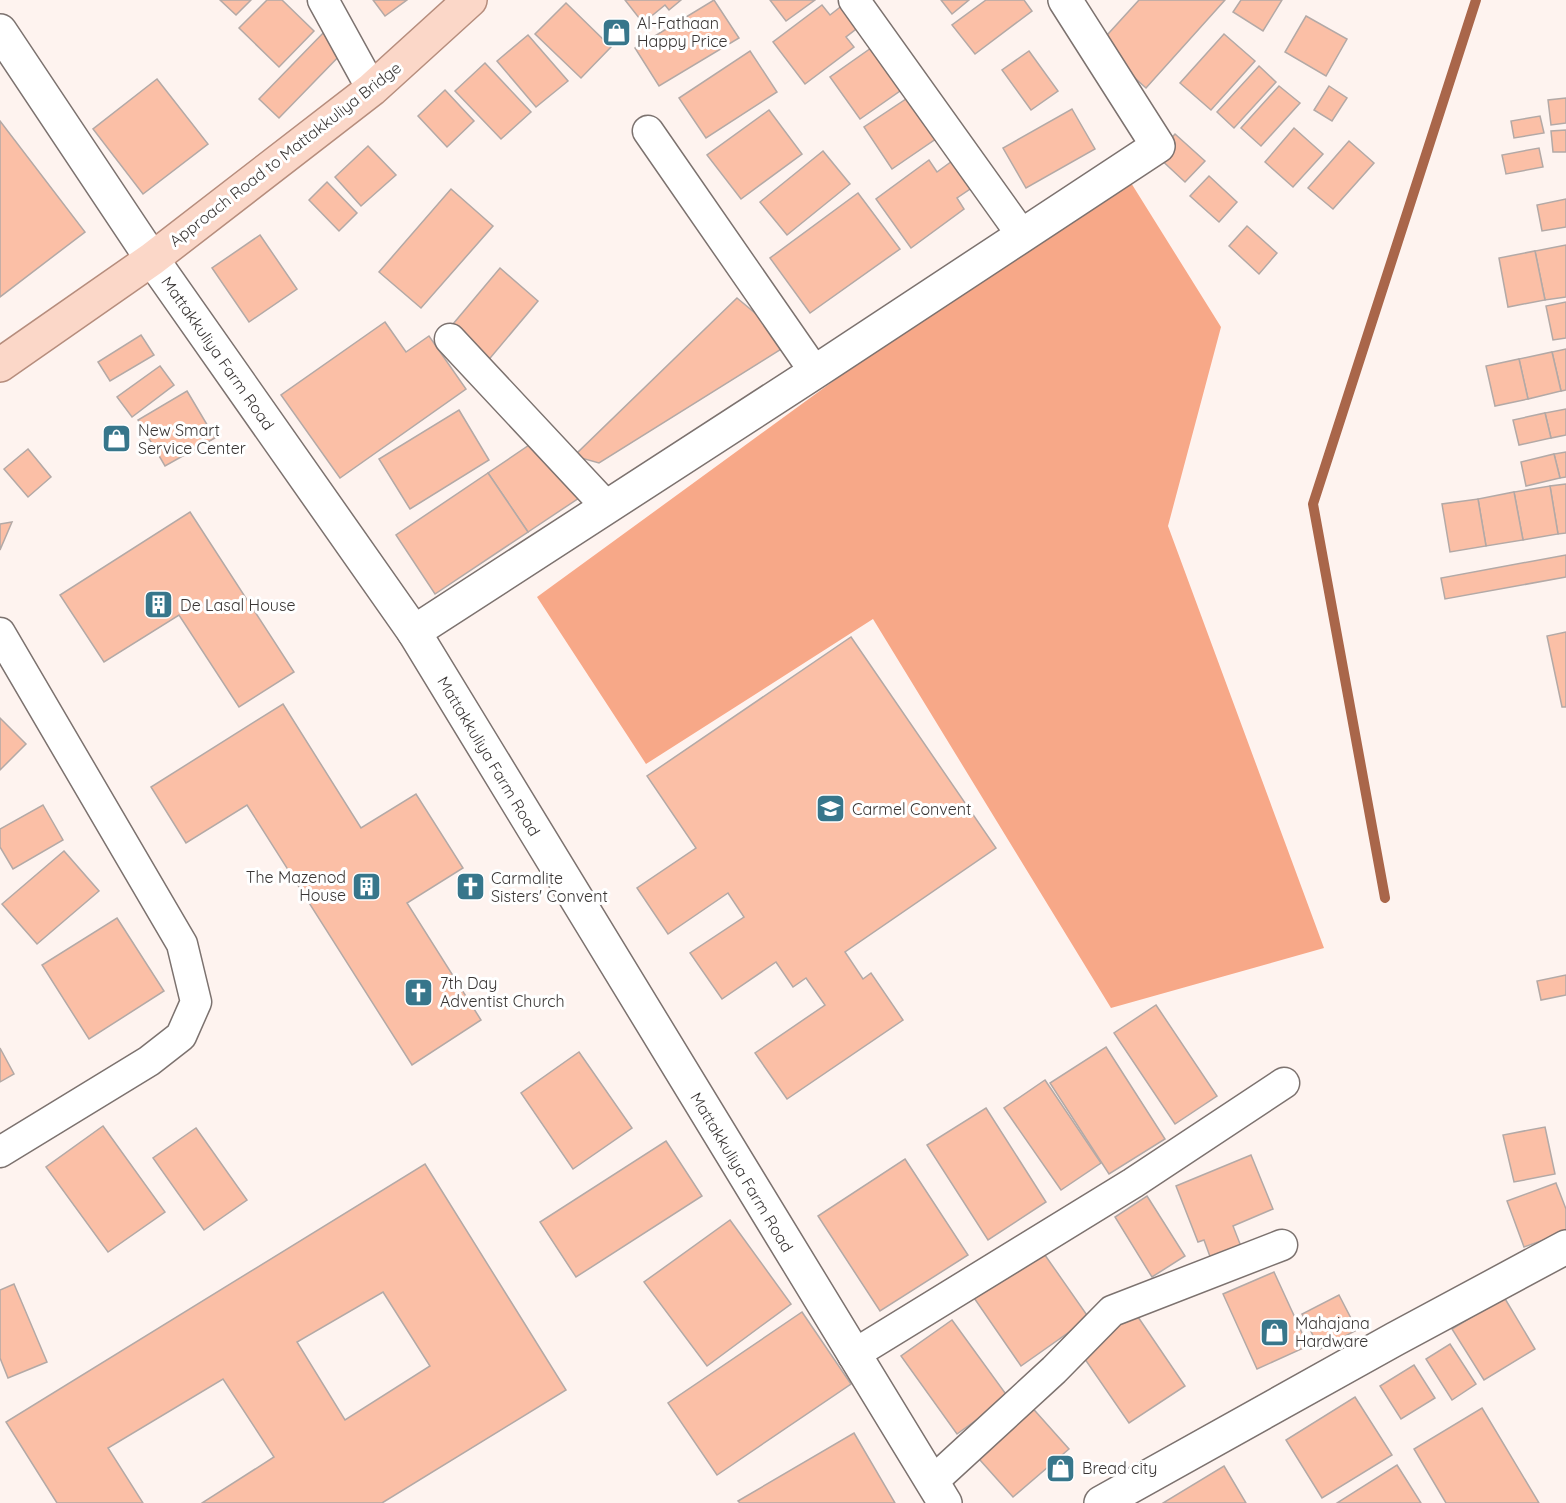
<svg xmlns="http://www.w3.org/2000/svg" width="1566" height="1503" font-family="Quicksand,sans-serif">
	<rect width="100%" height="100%" fill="#fef3ef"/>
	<!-- forest -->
	<polygon fill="#f7a888" points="1123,170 1221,327 1168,526 1324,948 1111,1008 873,619 646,764 537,597"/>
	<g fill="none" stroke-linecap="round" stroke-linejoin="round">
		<!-- stream -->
		<polyline stroke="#a9664a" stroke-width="10" points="1385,898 1313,504 1476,0"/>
	</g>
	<!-- building -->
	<g fill="#fbbfa6" stroke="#b3a9a6" stroke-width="1.5" fill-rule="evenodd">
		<polygon points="220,0 251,0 236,15"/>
		<polygon points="267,0 282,0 314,31 279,67 239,28"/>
		<polygon points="373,0 407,0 385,16"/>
		<polygon points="625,0 681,0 669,10 665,5 643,23"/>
		<polygon points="714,0 739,38 659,86 635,48"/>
		<polygon points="770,0 815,0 786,21"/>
		<polygon points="941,0 969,0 952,14"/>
		<polygon points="986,0 1024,0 1032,11 975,54 952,25"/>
		<polygon points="1139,0 1225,0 1146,88 1098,45"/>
		<polygon points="1241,0 1282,0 1263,31 1233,12"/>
		<polygon points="848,1 864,23 846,37 854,47 805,84 773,42 822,5 830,15"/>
		<polygon points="566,3 611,47 581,78 535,34"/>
		<polygon points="1306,16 1347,39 1326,76 1285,52"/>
		<polygon points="327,29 347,48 279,118 259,99"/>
		<polygon points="1224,34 1255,61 1211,110 1180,83"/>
		<polygon points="528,35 568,81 536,107 497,61"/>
		<polygon points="881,41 910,84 860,119 830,77"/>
		<polygon points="750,51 777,92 706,138 679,98"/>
		<polygon points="1029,51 1058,91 1031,110 1002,70"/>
		<polygon points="485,63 531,112 501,139 455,91"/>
		<polygon points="1259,66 1276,82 1234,128 1217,112"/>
		<polygon points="157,79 208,144 143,194 93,129"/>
		<polygon points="1279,86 1300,103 1261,146 1241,128"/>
		<polygon points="1329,86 1347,98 1332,121 1314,110"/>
		<polygon points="445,90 474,121 447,147 418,116"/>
		<polygon points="915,93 943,134 892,169 864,127"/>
		<polygon points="1566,98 1566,123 1551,125 1548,100"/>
		<polygon points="1072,109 1095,149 1026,188 1003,148"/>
		<polygon points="769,110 802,154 741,199 707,155"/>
		<polygon points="1540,116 1544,133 1514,138 1511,121"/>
		<polygon points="0,121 85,232 0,297"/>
		<polygon points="1294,128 1323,154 1293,187 1265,162"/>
		<polygon points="1566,130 1566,152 1553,152 1551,131"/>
		<polygon points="1175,134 1205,161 1185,182 1156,155"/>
		<polygon points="1349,141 1374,163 1333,209 1308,188"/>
		<polygon points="368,146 396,175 361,206 335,177"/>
		<polygon points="1539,148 1543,167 1506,174 1502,155"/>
		<polygon points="823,151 850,184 787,235 760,202"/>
		<polygon points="959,156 979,183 957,198 964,209 911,248 876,199 929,160 937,172"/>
		<polygon points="1209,176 1237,202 1219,222 1190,196"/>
		<polygon points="327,182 357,213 339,231 309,200"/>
		<polygon points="451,189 493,226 421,308 379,272"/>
		<polygon points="858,193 900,249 810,313 770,258"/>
		<polygon points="1566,199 1566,227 1542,231 1537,205"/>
		<polygon points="1247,226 1277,253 1259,274 1229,246"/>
		<polygon points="260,235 297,289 249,322 212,268"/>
		<polygon points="1566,245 1566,297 1545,300 1535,251"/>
		<polygon points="1535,251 1545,300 1508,307 1499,258"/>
		<polygon points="500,268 538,301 486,363 448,330"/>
		<polygon points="737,298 791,343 599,463 574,456"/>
		<polygon points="1566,302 1566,338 1553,340 1546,306"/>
		<polygon points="385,322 406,352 429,336 466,389 340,478 281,395"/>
		<polygon points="141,335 154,355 110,381 98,362"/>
		<polygon points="1566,349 1566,390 1561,391 1552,352"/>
		<polygon points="1552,352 1561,391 1528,399 1519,359"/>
		<polygon points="1519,359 1528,399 1495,406 1486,366"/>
		<polygon points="160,366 174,385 132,417 117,397"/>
		<polygon points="187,391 215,438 165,466 138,420"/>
		<polygon points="1566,409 1566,435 1551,438 1545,413"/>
		<polygon points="459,410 489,460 410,509 379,459"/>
		<polygon points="1545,413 1551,438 1519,445 1513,420"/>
		<polygon points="538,439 579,498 528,532 488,473"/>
		<polygon points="28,449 51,477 28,497 4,469"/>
		<polygon points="1566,452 1566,477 1560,478 1554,454"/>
		<polygon points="1554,454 1560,478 1526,486 1521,462"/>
		<polygon points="488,473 528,532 435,594 396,535"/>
		<polygon points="1566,484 1566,533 1558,534 1550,486"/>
		<polygon points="1550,486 1558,534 1523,540 1514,492"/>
		<polygon points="1514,492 1523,540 1486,546 1478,499"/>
		<polygon points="1478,499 1486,546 1450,552 1442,504"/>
		<polygon points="190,512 294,672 239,707 179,615 104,662 60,595"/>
		<polygon points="12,522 0,550 0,524"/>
		<polygon points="1566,555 1566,577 1445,599 1441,578"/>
		<polygon points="1566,632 1566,707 1562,707 1547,636"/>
		<polygon points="851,637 996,848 845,952 863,979 871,973 903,1020 787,1099 755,1053 825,1005 806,978 793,987 776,962 722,999 690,953 744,917 728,893 668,934 637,888 696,848 647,776"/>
		<polygon points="283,704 361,828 416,794 463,868 407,903 481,1020 412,1065 247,805 186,843 151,787"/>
		<polygon points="0,718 26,744 0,770"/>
		<polygon points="43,805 63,840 13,869 0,847 0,829"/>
		<polygon points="64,851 99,891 37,944 2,904"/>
		<polygon points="117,918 164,991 89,1039 42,965"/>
		<polygon points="1566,975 1566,995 1541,1000 1537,981"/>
		<polygon points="1156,1005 1217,1096 1175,1124 1114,1033"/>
		<polygon points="1106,1047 1165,1139 1109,1174 1050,1083"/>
		<polygon points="0,1048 14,1074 0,1082"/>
		<polygon points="579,1052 632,1128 573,1169 521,1093"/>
		<polygon points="1045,1080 1101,1163 1061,1190 1004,1108"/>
		<polygon points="986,1108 1046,1202 988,1240 927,1145"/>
		<polygon points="103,1126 165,1212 108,1252 46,1167"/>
		<polygon points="1545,1127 1555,1174 1514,1182 1503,1135"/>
		<polygon points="196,1128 247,1200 204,1230 153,1158"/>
		<polygon points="666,1141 702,1196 576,1277 540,1222"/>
		<polygon points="1251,1155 1273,1209 1233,1226 1242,1249 1212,1262 1204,1240 1198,1242 1176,1186"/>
		<polygon points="905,1159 968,1255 880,1311 818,1216"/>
		<path d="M 425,1164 L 566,1390 L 382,1503 L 202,1503 L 274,1457 L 223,1379 L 108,1448 L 143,1503 L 57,1503 L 6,1422 ZM 383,1292 L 430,1366 L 345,1420 L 297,1342 Z"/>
		<polygon points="1556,1183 1566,1209 1566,1232 1524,1247 1507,1201"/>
		<polygon points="1147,1196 1185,1256 1152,1277 1115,1217"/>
		<polygon points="730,1220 791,1304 707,1366 644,1282"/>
		<polygon points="1040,1248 1089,1318 1021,1366 972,1295"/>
		<polygon points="1274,1272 1308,1346 1257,1369 1223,1294"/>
		<polygon points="14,1284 47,1362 8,1378 0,1358 0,1290"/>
		<polygon points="1339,1295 1357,1330 1320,1349 1302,1314"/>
		<polygon points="1504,1297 1535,1349 1484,1380 1452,1329"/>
		<polygon points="802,1312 851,1384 717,1475 668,1403"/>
		<polygon points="1136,1314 1185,1386 1129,1423 1080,1352"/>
		<polygon points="952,1320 1008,1397 957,1434 901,1356"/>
		<polygon points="1450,1344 1476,1384 1452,1400 1426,1359"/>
		<polygon points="1414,1365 1435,1398 1401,1419 1380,1386"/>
		<polygon points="1355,1397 1392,1455 1322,1498 1286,1440"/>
		<polygon points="1028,1403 1069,1449 1013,1497 972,1451"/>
		<polygon points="1482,1408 1539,1503 1446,1503 1414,1449"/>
		<polygon points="854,1433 895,1503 740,1503 738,1501"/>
		<polygon points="1397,1465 1421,1503 1337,1503"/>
		<polygon points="1224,1466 1246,1503 1163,1503"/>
	</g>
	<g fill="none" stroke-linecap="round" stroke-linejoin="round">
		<defs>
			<g id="minor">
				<polyline points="323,0 372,89"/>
				<polyline points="854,0 1022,235"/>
				<polyline points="648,131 815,372"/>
				<polyline points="450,339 607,507"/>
				<polyline points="0,633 182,944 196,1002 181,1036 149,1061 0,1152"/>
				<polyline points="853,1355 1133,1183 1284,1083"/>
				<polyline points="932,1482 1054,1370 1112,1311 1282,1245"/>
			</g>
			<g id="tertiary">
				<polyline points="0,31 152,259 414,632 945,1503"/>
				<polyline points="414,632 815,372 1158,146 1065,0"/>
				<polyline points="1101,1503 1395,1339 1566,1247"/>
			</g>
			<polyline id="primary" points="0,365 152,259 372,89 470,0"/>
		</defs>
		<!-- minor casing -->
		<use href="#minor" stroke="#7c726f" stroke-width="33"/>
		<!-- tertiary casing -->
		<use href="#tertiary" stroke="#7c726f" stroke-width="36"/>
		<!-- primary casing -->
		<use href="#primary" stroke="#b68d7d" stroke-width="36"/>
		<!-- minor -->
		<use href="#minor" stroke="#fff" stroke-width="30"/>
		<!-- tertiary -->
		<use href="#tertiary" stroke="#fff" stroke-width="33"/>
		<!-- primary -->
		<use href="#primary" stroke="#fbd7c8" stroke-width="33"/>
	</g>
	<!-- icons -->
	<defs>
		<symbol id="shop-square" viewBox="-11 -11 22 22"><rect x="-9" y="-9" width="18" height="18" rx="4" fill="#37768b" stroke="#fff"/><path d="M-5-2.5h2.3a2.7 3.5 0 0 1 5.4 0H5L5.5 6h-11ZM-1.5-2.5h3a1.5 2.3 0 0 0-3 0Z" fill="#fff"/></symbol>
		<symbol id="building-square" viewBox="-11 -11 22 22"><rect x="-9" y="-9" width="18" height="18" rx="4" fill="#37768b" stroke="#fff"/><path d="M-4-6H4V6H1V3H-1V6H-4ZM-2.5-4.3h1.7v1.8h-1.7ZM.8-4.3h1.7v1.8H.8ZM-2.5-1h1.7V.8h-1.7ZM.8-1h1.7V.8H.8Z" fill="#fff"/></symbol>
		<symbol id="school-square" viewBox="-11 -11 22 22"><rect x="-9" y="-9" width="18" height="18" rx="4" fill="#37768b" stroke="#fff"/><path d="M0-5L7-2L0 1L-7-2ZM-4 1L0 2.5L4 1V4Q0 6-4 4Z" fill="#fff"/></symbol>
		<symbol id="church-square" viewBox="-11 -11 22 22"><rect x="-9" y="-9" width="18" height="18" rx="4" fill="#37768b" stroke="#fff"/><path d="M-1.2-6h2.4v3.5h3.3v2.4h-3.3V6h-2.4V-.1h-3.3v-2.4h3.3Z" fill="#fff"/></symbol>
	</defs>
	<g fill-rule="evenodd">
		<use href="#shop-square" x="600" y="16" width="33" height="33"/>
		<use href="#shop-square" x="100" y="422" width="33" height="33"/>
		<use href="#building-square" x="142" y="588" width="33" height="33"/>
		<use href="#school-square" x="814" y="792" width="33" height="33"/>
		<use href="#building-square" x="350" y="870" width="33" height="33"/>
		<use href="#church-square" x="454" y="870" width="33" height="33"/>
		<use href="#church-square" x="402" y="976" width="33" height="33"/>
		<use href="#shop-square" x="1258" y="1316" width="33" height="33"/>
		<use href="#shop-square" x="1044" y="1452" width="33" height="33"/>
	</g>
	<g text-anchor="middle" stroke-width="6" stroke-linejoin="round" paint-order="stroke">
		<!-- poi labels -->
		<g font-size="16" fill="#3a3635" stroke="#fff" text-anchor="start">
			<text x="637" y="29">Al-Fathaan<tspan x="637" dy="18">Happy Price</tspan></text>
			<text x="138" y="436">New Smart<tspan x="138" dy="18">Service Center</tspan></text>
			<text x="180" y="611">De Lasal House</text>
			<text x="852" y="815">Carmel Convent</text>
			<text x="346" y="883" text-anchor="end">The Mazenod<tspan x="346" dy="18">House</tspan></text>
			<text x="491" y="884">Carmalite<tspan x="491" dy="18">Sisters' Convent</tspan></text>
			<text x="440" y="989">7th Day<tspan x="440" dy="18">Adventist Church</tspan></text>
			<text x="1295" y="1329">Mahajana<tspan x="1295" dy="18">Hardware</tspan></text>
			<text x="1082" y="1474">Bread city</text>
		</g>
		<!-- street labels -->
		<g font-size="16" fill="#3a3635" stroke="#fff">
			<text transform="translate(285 154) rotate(-38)" y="6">Approach Road to Mattakkuliya Bridge</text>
			<text transform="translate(218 353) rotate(55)" y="6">Mattakkuliya Farm Road</text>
			<text transform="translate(489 756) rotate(59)" y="6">Mattakkuliya Farm Road</text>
			<text transform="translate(742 1172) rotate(59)" y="6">Mattakkuliya Farm Road</text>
		</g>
	</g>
</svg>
